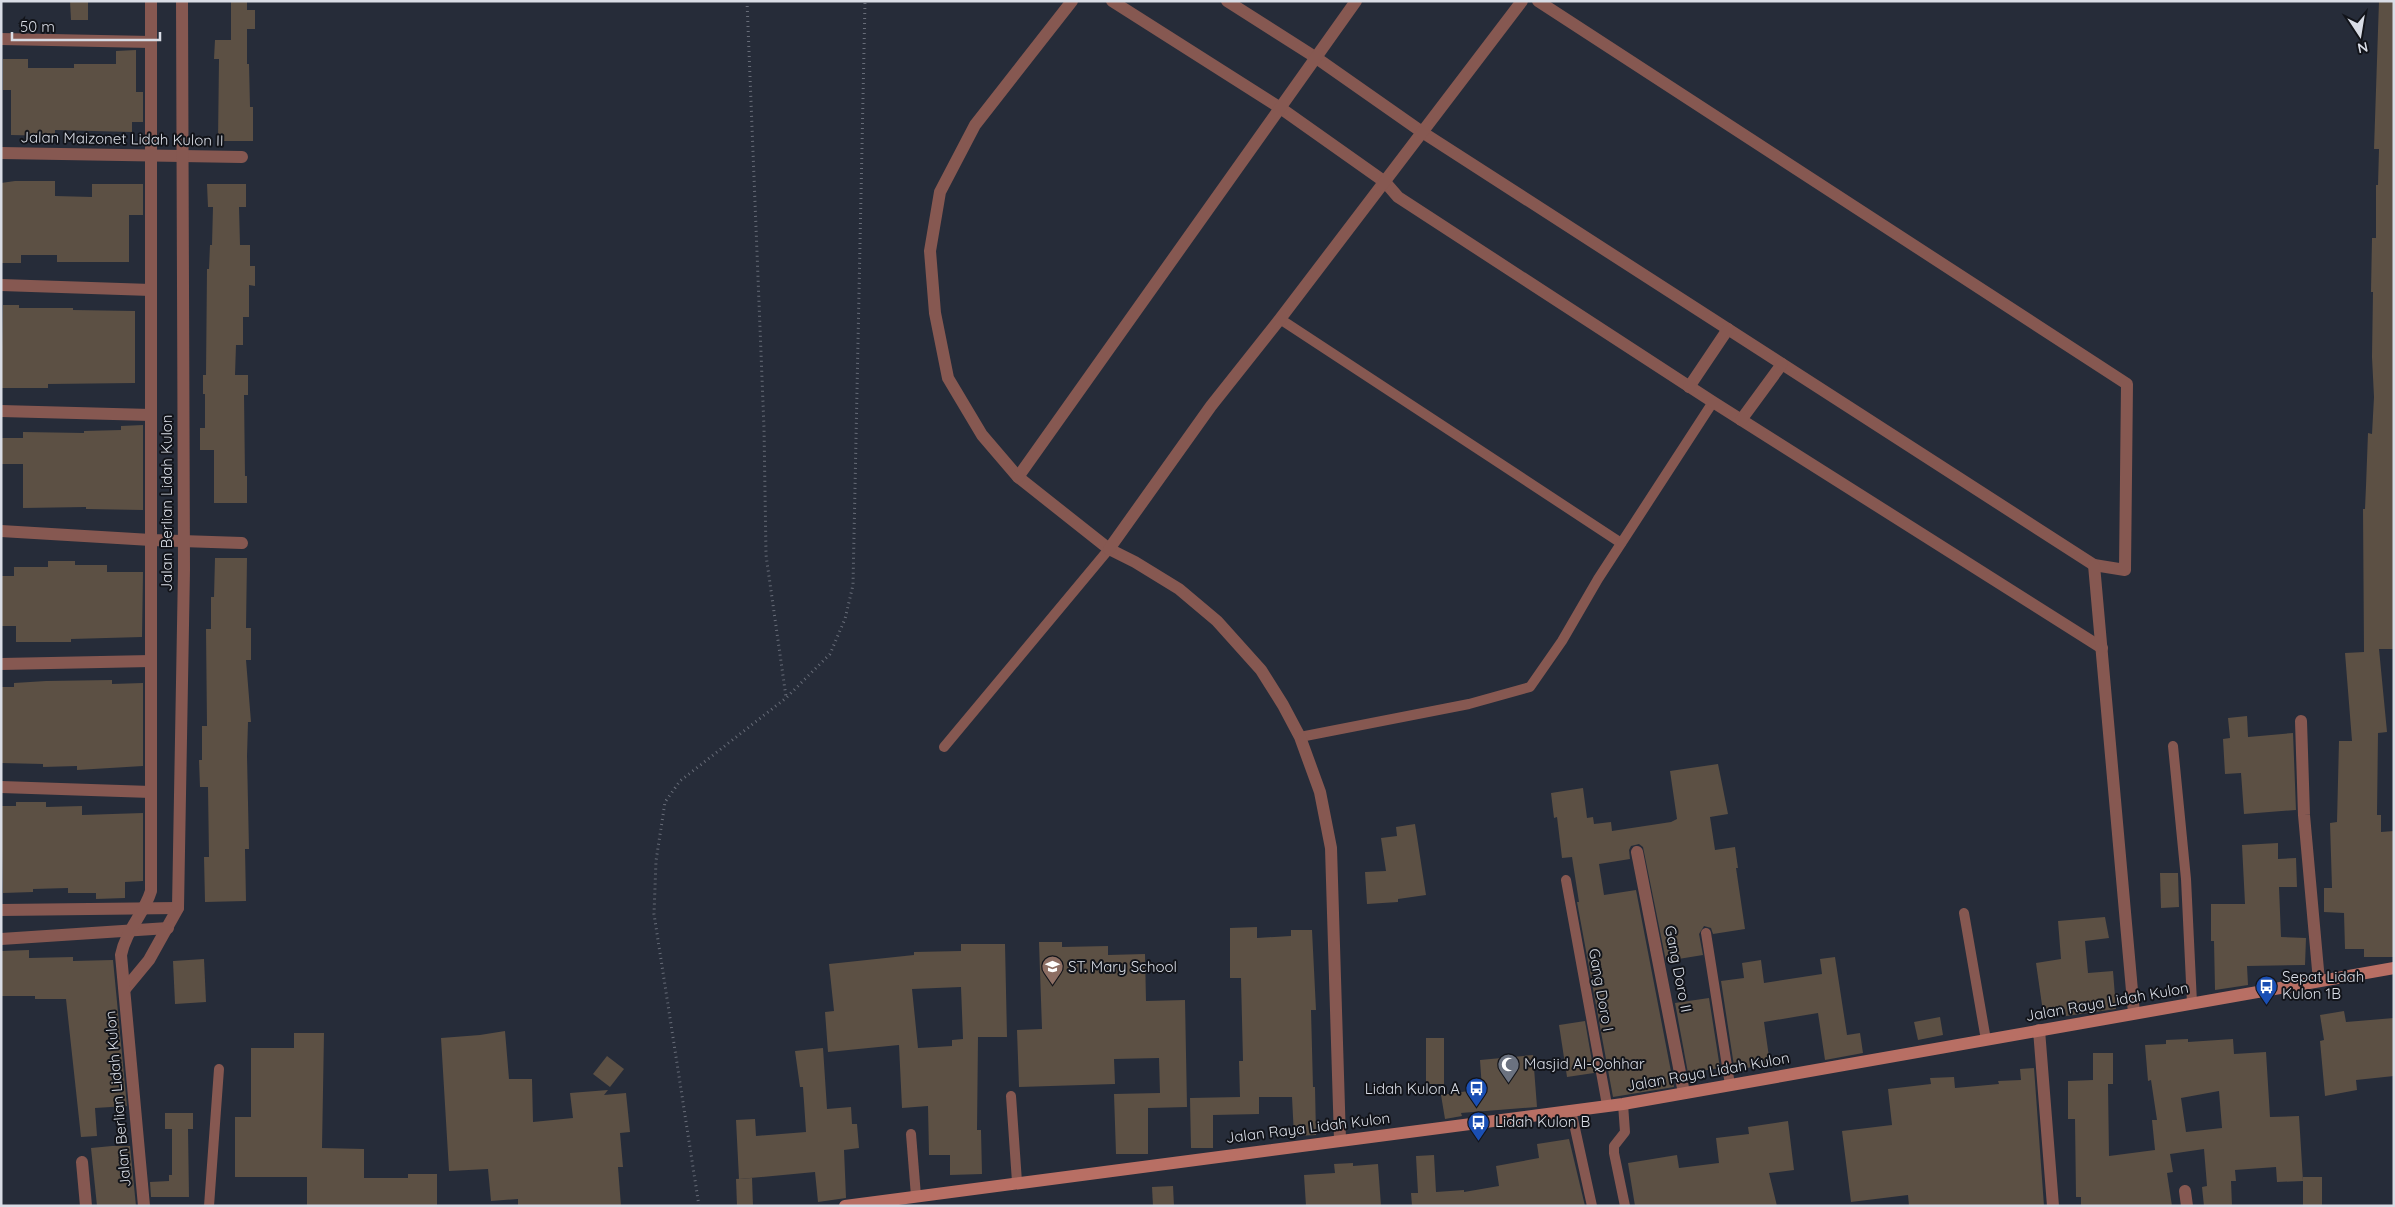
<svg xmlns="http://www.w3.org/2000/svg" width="2395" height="1207" font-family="Quicksand,sans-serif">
	<rect width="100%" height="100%" fill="#262c39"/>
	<!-- building -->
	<g fill="#5c5044" fill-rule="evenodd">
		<polygon points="70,1 88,1 88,20 71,20"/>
		<polygon points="231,1 247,1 247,10 255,10 255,29 247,29 247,64 249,64 250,107 253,107 253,141 218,141 219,59 214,59 215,40 231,40"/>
		<polygon points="2379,1 2394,1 2394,649 2379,649 2387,732 2378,733 2377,815 2381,815 2381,832 2394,831 2394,957 2364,957 2364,949 2345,949 2344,913 2324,912 2324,888 2332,888 2330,823 2337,822 2339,741 2352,741 2345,653 2364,652 2363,509 2365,509 2366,486 2368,433 2372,434 2374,397 2372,357 2373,292 2371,292 2372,238 2376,238 2376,185 2378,185 2379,149 2374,149"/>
		<polygon points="136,50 136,92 143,92 143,122 132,122 132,132 55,130 55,136 11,135 11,90 3,90 3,59 28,59 28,68 74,68 74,64 116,64 116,51"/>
		<polygon points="15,181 55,181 55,196 92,197 92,184 143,184 143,215 129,215 129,262 57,262 57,255 21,255 21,263 1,263 1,183"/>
		<polygon points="207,184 246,184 246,207 239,207 240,245 250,245 250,266 255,266 255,286 249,285 249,317 243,317 243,345 236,345 235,375 248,375 248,395 244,395 245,476 247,476 247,503 214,503 214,450 200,450 200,428 205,428 205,394 203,394 203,375 206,375 207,269 209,269 210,245 212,245 213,207 208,207"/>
		<polygon points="3,305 19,305 19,308 73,308 73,310 135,311 135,383 48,384 48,388 1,388"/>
		<polygon points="143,425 143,510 86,509 86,507 23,508 23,464 1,464 1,438 23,438 23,432 84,433 84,431 121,430 121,426"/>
		<polygon points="215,558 247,558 246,628 251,628 251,660 246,660 251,722 248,722 247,756 249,849 245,849 246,901 205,902 204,857 209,857 208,787 200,787 199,760 202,760 202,726 207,726 206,629 211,629 211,597 214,597"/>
		<polygon points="48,561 75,561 75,565 107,565 107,572 143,572 142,637 71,639 71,642 16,642 16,626 1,626 1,576 14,576 14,567 48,567"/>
		<polygon points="112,680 112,684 143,683 143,766 77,770 77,766 43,767 43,764 1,763 1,687 14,687 14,683 46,681"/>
		<polygon points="2247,716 2248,737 2293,733 2296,810 2244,814 2241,773 2225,774 2223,739 2230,738 2228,718"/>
		<polygon points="1718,764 1728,814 1710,817 1715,850 1735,847 1738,868 1736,868 1745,929 1713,934 1711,928 1704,926 1699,934 1703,955 1666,961 1643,847 1639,844 1631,846 1629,850 1630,859 1599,864 1604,895 1636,890 1674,1087 1613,1097 1577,902 1579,902 1572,857 1562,858 1557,817 1554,818 1551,793 1583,788 1587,818 1593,817 1594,824 1611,822 1612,831 1671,822 1677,819 1670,771"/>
		<polygon points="16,802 46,802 46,807 82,806 82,815 143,813 143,881 125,882 125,898 96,899 96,893 68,893 68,888 33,889 33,892 3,893 1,806 16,806"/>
		<polygon points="1415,824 1426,895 1398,899 1398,902 1367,904 1365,872 1386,871 1381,838 1397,836 1396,827"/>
		<polygon points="2278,843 2278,859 2296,858 2297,887 2279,887 2281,937 2306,938 2305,965 2247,966 2248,985 2215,990 2214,941 2211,941 2211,904 2245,904 2242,845"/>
		<polygon points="2160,873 2178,873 2179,907 2161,908"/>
		<polygon points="2105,917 2109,938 2085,941 2088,973 2113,971 2116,1009 2066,1016 2065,1009 2043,1012 2036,963 2061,959 2058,921"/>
		<polygon points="1257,927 1257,938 1291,936 1291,930 1312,930 1316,1010 1311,1010 1313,1087 1315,1087 1316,1135 1294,1136 1292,1097 1259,1097 1259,1114 1213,1115 1213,1148 1191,1148 1190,1098 1240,1097 1239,1061 1243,1061 1241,978 1230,978 1230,928"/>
		<polygon points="1039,942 1062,942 1062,947 1108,946 1108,955 1145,954 1146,1001 1185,1000 1187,1107 1148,1108 1148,1154 1116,1154 1114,1094 1160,1093 1159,1058 1114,1059 1115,1084 1019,1087 1017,1030 1042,1029"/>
		<path d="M 961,944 L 1005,944 L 1007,1037 L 978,1037 L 977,1130 L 981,1130 L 982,1174 L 950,1175 L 950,1155 L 929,1155 L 928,1106 L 902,1108 L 899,1045 L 828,1052 L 825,1012 L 834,1011 L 829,964 L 914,955 L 914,952 L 961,951 ZM 961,987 L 963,1039 L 952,1040 L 952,1046 L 918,1048 L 912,989 Z"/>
		<polygon points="29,950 29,958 73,957 73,961 113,960 127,1106 95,1108 97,1136 81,1137 66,999 35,999 35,996 1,996 1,951"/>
		<polygon points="1835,957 1847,1035 1860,1033 1863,1053 1825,1060 1818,1013 1764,1022 1770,1064 1747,1068 1746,1064 1734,1066 1721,981 1744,978 1742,963 1761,960 1764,983 1822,974 1820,959"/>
		<polygon points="204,959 206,1002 175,1004 173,961"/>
		<polygon points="1709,998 1720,1068 1688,1073 1675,1003"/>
		<polygon points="2344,1011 2346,1022 2394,1018 2394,1076 2356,1080 2357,1090 2325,1096 2320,1041 2324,1040 2320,1015"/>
		<polygon points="1940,1017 1943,1035 1918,1040 1914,1022"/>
		<polygon points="1585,1021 1594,1073 1567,1077 1559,1025"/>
		<polygon points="505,1031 509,1079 532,1079 533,1122 573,1118 570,1093 608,1090 604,1095 626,1093 630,1132 620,1133 623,1167 618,1167 621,1206 518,1206 518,1199 491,1201 488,1169 449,1171 441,1038 480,1035"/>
		<polygon points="294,1033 324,1033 322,1148 364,1149 364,1178 408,1178 408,1174 437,1174 437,1206 307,1206 307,1177 235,1177 235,1117 251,1117 251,1048 294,1048"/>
		<rect x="1426" y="1038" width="18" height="46"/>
		<path d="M 2188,1039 L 2188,1042 L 2233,1039 L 2234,1054 L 2266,1052 L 2270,1117 L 2299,1116 L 2303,1181 L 2277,1182 L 2276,1167 L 2235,1170 L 2236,1181 L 2231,1181 L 2232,1206 L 2204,1206 L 2202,1187 L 2207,1186 L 2204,1149 L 2170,1154 L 2173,1172 L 2167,1173 L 2172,1206 L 2081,1206 L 2081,1197 L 2076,1197 L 2075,1119 L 2068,1119 L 2068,1081 L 2093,1080 L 2093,1053 L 2113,1053 L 2113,1084 L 2108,1084 L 2109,1156 L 2155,1150 L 2152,1120 L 2157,1120 L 2151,1080 L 2148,1081 L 2145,1045 L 2166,1044 L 2166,1040 ZM 2219,1091 L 2222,1128 L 2186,1132 L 2181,1098 Z"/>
		<polygon points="823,1048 827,1109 851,1107 852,1124 857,1124 859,1148 844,1150 846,1198 818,1202 815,1172 739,1179 736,1120 755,1119 756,1136 806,1132 803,1087 800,1087 795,1051"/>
		<polygon points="1533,1055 1537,1107 1461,1113 1462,1116 1445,1119 1441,1095 1482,1089 1480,1060"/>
		<polygon points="607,1056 624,1069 610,1087 593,1074"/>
		<polygon points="2034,1068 2044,1206 1909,1206 1908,1195 1851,1202 1842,1131 1892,1125 1888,1089 1931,1084 1930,1078 1954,1077 1955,1088 1999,1084 1998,1081 2021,1080 2020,1069"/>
		<polygon points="165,1113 193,1113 193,1129 188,1129 189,1197 151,1197 150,1182 169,1181 169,1175 172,1175 172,1129 165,1129"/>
		<polygon points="1788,1121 1794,1170 1769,1173 1777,1206 1635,1206 1628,1163 1677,1155 1679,1168 1719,1163 1716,1138 1749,1134 1748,1127"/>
		<polygon points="1569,1139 1585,1206 1412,1206 1411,1193 1418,1193 1416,1156 1434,1155 1436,1192 1464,1190 1464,1192 1499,1186 1496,1166 1539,1158 1537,1144"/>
		<polygon points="112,1146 130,1146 136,1206 97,1206 91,1148"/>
		<polygon points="1353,1163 1353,1166 1378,1164 1381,1206 1306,1206 1304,1175 1335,1173 1334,1164"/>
		<rect x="2303" y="1177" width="19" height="29"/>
		<polygon points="752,1178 753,1206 737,1206 736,1179"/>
		<polygon points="1173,1186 1174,1206 1153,1206 1152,1187"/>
	</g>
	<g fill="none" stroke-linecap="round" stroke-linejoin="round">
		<!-- path -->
		<g stroke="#686d79" stroke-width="3" stroke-dasharray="1 4" stroke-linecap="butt">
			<polyline points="747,1 764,428 766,555 786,697"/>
			<polyline points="699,1206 654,914 656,861 665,802 680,781 786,698 830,654 845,619 853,585 865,1"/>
		</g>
		<!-- service -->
		<g stroke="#865851" stroke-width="10">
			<polyline points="1280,319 1621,543"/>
			<polyline points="1300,737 1469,704 1530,687 1562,641 1598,579 1713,402"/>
			<polyline points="2173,746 2186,879 2192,1003"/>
			<polyline points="944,747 1109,549"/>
			<polyline points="1566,880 1607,1105"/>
			<polyline points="1964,913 1986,1040"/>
			<polyline points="1706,933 1730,1085"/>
			<polyline points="1011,1096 1017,1182"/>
			<polyline points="1623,1104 1625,1132 1614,1146 1614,1153 1625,1206"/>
			<polyline points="1571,1110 1592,1206"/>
			<polyline points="911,1134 916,1196"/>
			<polyline points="209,1206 219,1069"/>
		</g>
		<!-- minor -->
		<g stroke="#865851" stroke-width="12">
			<polyline points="1072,1 975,125 940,192 930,251 935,313 948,378 982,435 1018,477 1109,549 1135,562 1179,589 1217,621 1261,670 1283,705 1300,737 1320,792 1331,848 1340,1140"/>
			<polyline points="1112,1 1279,107 1385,182 1398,197 1713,402 2102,648"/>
			<polyline points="1227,1 1315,57 1422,132 2094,565 2125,570 2127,384 1538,1"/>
			<polyline points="1,39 151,42"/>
			<polyline points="1,153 242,157"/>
			<polyline points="1,285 151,290"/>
			<polyline points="1689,387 1728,329"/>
			<polyline points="1,411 151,415"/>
			<polyline points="1741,420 1782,364"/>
			<polyline points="1018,477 1356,1"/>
			<polyline points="1,531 151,540 242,543"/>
			<polyline points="1109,549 1211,406 1280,319 1522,1"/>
			<polyline points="2094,565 2134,1013"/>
			<polyline points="1,664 151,661"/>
			<polyline points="2301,721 2304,815 2319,981"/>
			<polyline points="1,787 151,792"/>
			<polyline points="1637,852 1684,1093"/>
			<polyline points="1,910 178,908"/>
			<polyline points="1,939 168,928"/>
			<polyline points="125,989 149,960 178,908 184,569 182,1"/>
			<polyline points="2039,1030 2053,1206"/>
			<polyline points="82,1162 86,1206"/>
			<polyline points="2185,1191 2187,1206"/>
			<path d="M 144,1206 L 121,955 C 126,930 144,914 151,891 L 151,1"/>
		</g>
		<!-- secondary -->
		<polyline stroke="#b86f64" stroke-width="12" points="845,1206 1623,1104 2394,968"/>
	</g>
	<!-- icons -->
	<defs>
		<symbol id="school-pin" viewBox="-11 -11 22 30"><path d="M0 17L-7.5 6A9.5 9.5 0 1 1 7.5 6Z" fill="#8d6e63" stroke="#12141a"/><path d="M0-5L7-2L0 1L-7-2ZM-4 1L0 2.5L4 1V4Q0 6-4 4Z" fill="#fff"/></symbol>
		<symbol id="bus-pin" viewBox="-11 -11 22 30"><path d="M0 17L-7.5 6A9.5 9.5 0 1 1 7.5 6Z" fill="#1a4fb4" stroke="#12141a"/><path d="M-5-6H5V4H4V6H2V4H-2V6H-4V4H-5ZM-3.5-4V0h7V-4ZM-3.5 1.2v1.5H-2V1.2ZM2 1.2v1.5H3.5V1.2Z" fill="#fff"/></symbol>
		<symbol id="mosque-pin" viewBox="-11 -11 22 30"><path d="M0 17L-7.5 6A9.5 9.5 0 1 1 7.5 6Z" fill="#6b7280" stroke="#12141a"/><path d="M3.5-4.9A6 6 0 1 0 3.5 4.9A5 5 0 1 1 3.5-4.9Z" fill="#fff"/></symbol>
	</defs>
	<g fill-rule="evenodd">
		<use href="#school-pin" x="1040" y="954" width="25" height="34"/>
		<use href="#bus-pin" x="2254" y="974" width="25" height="34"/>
		<use href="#mosque-pin" x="1496" y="1052" width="25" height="34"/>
		<use href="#bus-pin" x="1464" y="1076" width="25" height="34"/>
		<use href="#bus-pin" x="1466" y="1110" width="25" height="34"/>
	</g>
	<g text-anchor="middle" stroke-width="4" stroke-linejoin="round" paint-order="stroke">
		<!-- street labels -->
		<g font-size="15" fill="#d9dde6" stroke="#12141a">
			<text transform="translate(122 139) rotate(1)" y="5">Jalan Maizonet Lidah Kulon II</text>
			<text transform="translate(167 503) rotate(-90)" y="5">Jalan Berlian Lidah Kulon</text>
			<text transform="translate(1678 969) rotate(79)" y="5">Gang Doro II</text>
			<text transform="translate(1601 990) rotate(80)" y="5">Gang Doro I</text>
			<text transform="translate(2107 1002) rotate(-10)" y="5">Jalan Raya Lidah Kulon</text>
			<text transform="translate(1708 1072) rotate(-10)" y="5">Jalan Raya Lidah Kulon</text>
			<text transform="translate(118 1099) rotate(-95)" y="5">Jalan Berlian Lidah Kulon</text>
			<text transform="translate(1308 1128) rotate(-7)" y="5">Jalan Raya Lidah Kulon</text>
		</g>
		<!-- poi labels -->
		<g font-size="15" fill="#d9dde6" stroke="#12141a" text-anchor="start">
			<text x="1068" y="972">ST. Mary School</text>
			<text x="2282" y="982">Sepat Lidah<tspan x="2282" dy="17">Kulon 1B</tspan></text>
			<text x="1524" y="1069">Masjid Al-Qohhar</text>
			<text x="1460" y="1094" text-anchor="end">Lidah Kulon A</text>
			<text x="1495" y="1127">Lidah Kulon B</text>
		</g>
	</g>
	<!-- border -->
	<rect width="2395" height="1207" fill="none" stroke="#d9dde6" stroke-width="5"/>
	<!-- north arrow -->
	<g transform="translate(2360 35) rotate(168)" stroke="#12141a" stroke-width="4" paint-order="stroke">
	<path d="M0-4L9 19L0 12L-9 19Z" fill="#d9dde6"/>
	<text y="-8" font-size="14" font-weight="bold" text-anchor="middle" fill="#d9dde6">N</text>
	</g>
	<!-- scale -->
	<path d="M12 32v8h148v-8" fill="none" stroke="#d9dde6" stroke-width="2.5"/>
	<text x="20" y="32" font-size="15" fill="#d9dde6" stroke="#12141a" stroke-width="4" paint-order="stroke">50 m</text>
</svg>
